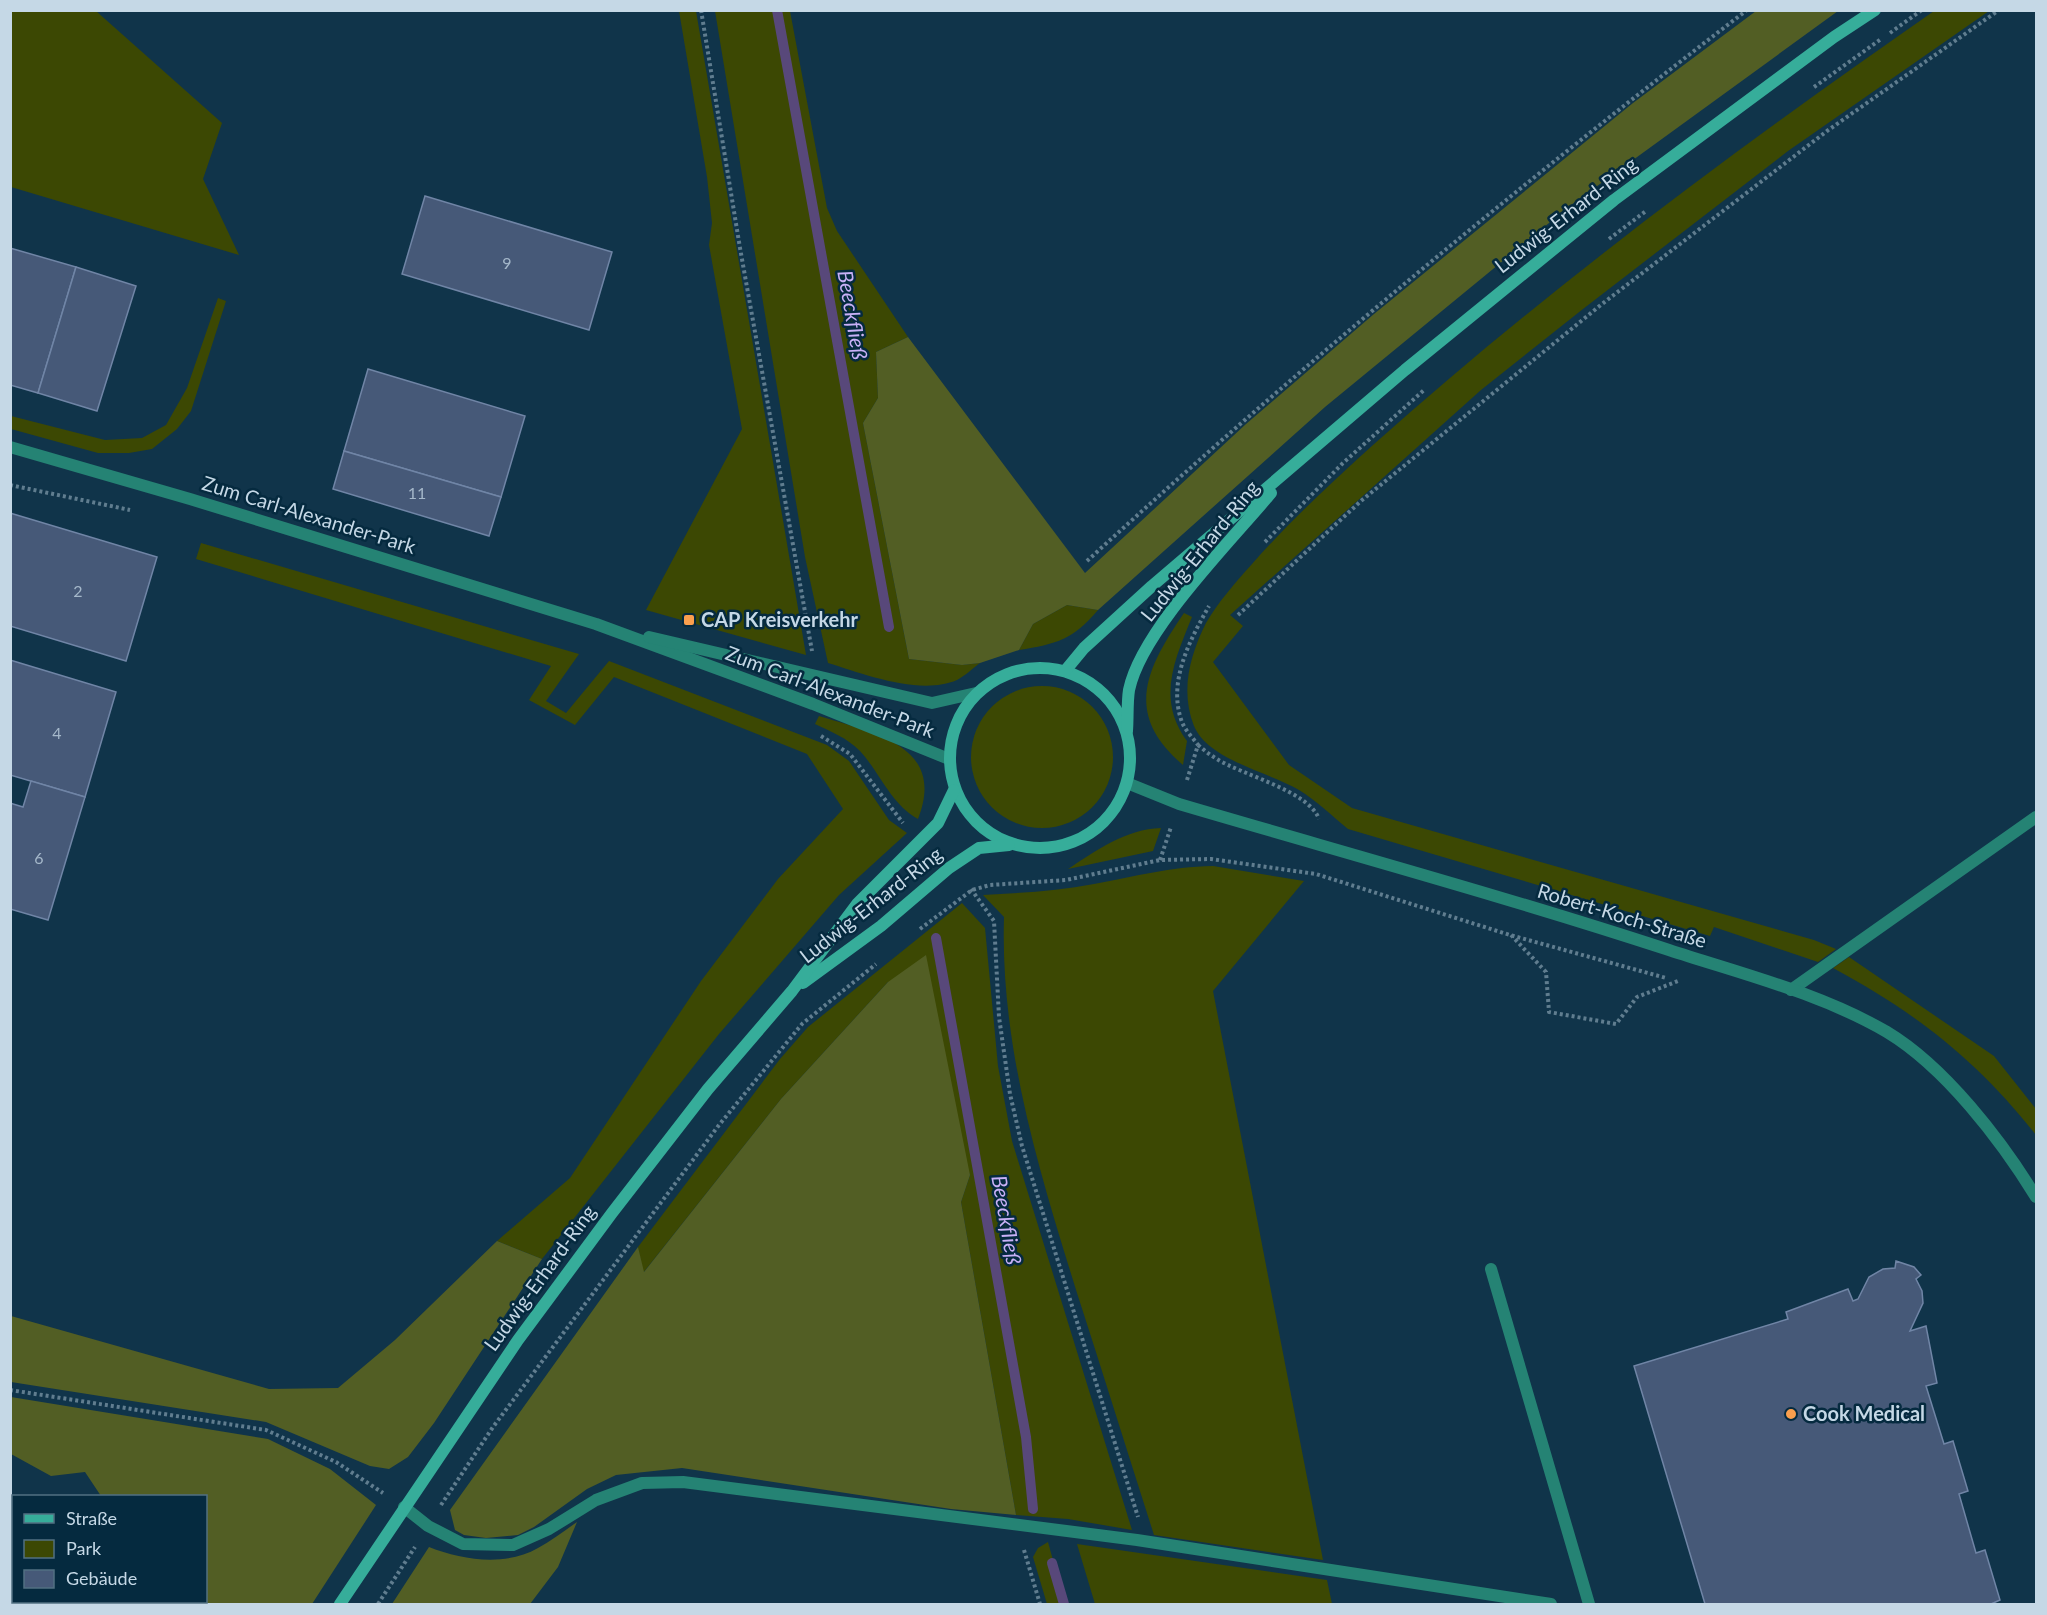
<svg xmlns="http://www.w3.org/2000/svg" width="2047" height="1615" font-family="Lato,sans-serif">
	<rect width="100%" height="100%" fill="#10344a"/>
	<!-- green -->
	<g fill="#3c4803">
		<polygon points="10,11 96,11 222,123 203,179 239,255 11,187"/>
		<polygon points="679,11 696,11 806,655 646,610 742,429 709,245 712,223 707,177"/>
		<path d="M 715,11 L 790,11 L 827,208 L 837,231 L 908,337 L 876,352 L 878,398 L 863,423 L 909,659 L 962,665 L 980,663 C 973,668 965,676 957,680 C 920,696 864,674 828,663 L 805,557 Z"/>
		<path d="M 1934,11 L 1989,11 L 1788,151 L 1583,309 L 1481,390 L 1230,615 L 1243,626 L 1213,662 L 1289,765 L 1352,808 L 1814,940 L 1836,949 L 1818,962 L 1714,927 L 1710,936 L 1348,829 C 1332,816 1317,801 1299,790 C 1269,772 1208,760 1194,726 C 1180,691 1190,655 1206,623 C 1218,602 1236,582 1252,564 C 1290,521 1331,483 1373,445 C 1550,287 1740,146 1934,11 Z"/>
		<polygon points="218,298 226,301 191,411 177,429 152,449 129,453 98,453 11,429 11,416 105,440 142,438 166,425 187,388"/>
		<polygon points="201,543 579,654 546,701 566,713 609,661 827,745 849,761 889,820 907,833 839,895 719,1034 542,1259 497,1241 570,1178 701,981 778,879 843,809 807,754 614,677 575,725 529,700 551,666 196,559"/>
		<path d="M 1067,605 L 1098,610 C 1073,640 1056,644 1019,650 L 1033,624 Z"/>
		<path d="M 1184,613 L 1192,617 C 1175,659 1156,699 1187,741 L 1183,765 C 1123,714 1146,669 1184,613 Z"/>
		<circle cx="1042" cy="757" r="71"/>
		<path d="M 819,716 C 873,733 947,745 918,819 C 891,804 880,773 860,751 C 847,738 832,732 815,724 Z"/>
		<path d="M 1161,828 L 1153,851 L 1068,869 C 1097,850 1126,829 1161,828 Z"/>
		<path d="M 1213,866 L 1304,881 L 1213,991 L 1323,1560 L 1154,1535 C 1128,1454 1103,1373 1077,1293 C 1039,1171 1000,1046 1004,917 L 983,895 C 1020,893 1058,891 1094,884 C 1137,876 1169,867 1213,866 Z"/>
		<polygon points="962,903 985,928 998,1066 1012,1141 1132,1530 1068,1519 1016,1515 961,1202 970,1175 888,982 781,1099 643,1273 638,1247 780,1059 808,1027"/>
		<path d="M 1849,957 L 1994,1056 L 2036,1109 L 2036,1135 C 1978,1061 1915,1012 1833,968 Z"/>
		<polygon points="1048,1542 1065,1604 1047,1604 1033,1557 1038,1548"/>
		<polygon points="1077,1544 1327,1580 1332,1604 1095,1604"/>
	</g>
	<!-- forest -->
	<g fill="#525e24">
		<polygon points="1756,11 1838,11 1571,205 1325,407 1098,610 1067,605 1033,624 1019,650 980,663 962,665 909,659 863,423 878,398 876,352 908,337 1085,573 1246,424 1374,314 1633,103"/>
		<polygon points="926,955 970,1175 961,1202 1016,1515 951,1509 682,1468 616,1475 587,1489 534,1527 518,1535 486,1538 464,1535 455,1530 450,1510 638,1247 644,1272 781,1099 888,982"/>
		<polygon points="497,1241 542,1259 434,1423 408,1457 389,1469 370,1466 266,1422 11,1382 11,1316 269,1389 338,1388 395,1340"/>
		<polygon points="11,1397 268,1439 330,1469 376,1505 312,1604 142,1604 142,1602 206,1602 206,1496 101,1496 85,1472 51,1476 11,1454"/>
		<path d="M 577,1522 L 558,1567 L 530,1604 L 392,1604 L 429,1547 C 462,1560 505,1567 538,1548 C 551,1541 564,1531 577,1522 Z"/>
	</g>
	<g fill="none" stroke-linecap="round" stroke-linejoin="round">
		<!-- stream -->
		<g stroke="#58487a" stroke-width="10">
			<polyline points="777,10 889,627"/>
			<polyline points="936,938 1026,1437 1033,1509"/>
			<polyline points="1052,1563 1064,1604"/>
		</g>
	</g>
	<!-- building -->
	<g fill="#465978" stroke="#7085a6" stroke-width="1.5">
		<polygon points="425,196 612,252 589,330 402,274"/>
		<polygon points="10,248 76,267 38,393 10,385"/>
		<polygon points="76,267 136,286 97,411 38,393"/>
		<polygon points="368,369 525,416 501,497 344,451"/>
		<polygon points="344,451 501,497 489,536 333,489"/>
		<polygon points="10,513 157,557 126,661 10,626"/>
		<polygon points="10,660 116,692 85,797 10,775"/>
		<polygon points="31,781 85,797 48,920 10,909 10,803 23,807"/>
		<polygon points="1896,1261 1914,1267 1921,1275 1916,1279 1922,1291 1923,1303 1910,1331 1926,1326 1937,1383 1926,1386 1944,1444 1953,1441 1968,1491 1959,1494 1976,1553 1985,1550 2000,1600 1991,1604 1705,1604 1634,1366 1788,1319 1786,1312 1848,1289 1853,1301 1858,1299 1869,1277 1883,1269 1895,1268"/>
	</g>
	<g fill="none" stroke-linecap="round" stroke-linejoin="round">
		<!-- path -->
		<g stroke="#607d8f" stroke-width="4" stroke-dasharray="3 3" stroke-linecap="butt">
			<polyline points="701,10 740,248 812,651"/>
			<polyline points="1890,33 1922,10"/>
			<polyline points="1814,87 1881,39"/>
			<polyline points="1609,239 1646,211"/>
			<polyline points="10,485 130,510"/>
			<polyline points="1265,542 1342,464 1424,390"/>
			<path d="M 1087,561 C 1299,367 1519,185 1747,10"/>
			<polyline points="1238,615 1361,501 1602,304 1827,131 1999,10"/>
			<polyline points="821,736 850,754 903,823"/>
			<path d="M 1198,745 C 1204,750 1210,755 1217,759 C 1242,775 1309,791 1319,819"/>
			<path d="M 1187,780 L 1198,745 C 1193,738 1185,730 1182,722 C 1167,682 1190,640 1209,606"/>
			<polyline points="1160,860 1171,827"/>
			<polyline points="971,889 994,921 999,1017 1010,1094 1022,1146 1138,1517"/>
			<polyline points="920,929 972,890 990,885 1066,880 1160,860 1211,859 1316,874 1510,935 1666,978"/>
			<polyline points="1511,935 1546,972 1549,1012 1616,1024 1637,997 1678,981"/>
			<polyline points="10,1390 266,1430 336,1462 383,1493"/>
			<polyline points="441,1505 493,1427 719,1125 802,1024 876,964"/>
			<polyline points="1024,1550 1040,1604"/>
			<polyline points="378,1604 415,1547"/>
		</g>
		<!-- service -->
		<g stroke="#258374" stroke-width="12">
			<polyline points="1791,990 2036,817"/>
			<polyline points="1491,1269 1589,1604"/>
			<polyline points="404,1507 428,1526 463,1544 513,1545 549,1529 596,1500 642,1483 683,1482 1137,1540 1551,1604"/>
		</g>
		<!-- minor -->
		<path stroke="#258374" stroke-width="12" d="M 1127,783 L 1179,804 C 1342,852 1507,897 1669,950 C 1742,974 1820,993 1887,1032 C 1945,1067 2001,1140 2036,1197"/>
		<!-- tertiary -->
		<g stroke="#258374" stroke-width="12">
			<polyline points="10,447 190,499 596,624 813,704 949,759"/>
			<polyline points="649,637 932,703 976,693"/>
		</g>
		<!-- secondary -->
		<g stroke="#36ad9a" stroke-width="12">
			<circle cx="1040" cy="758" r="90"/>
			<polyline points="1065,671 1084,648 1152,586 1405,370 1614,200 1834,37 1875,10"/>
			<path d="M 1127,731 C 1128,718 1127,703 1129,690 C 1141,631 1231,541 1271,493"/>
			<polyline points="803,983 881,926 949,868 979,848 1009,845"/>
			<polyline points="340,1604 518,1340 612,1213 708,1089 792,991 857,904 938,823 954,790"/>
		</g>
	</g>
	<!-- markers -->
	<g fill="#fa9f4e" stroke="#052a3f" stroke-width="2">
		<rect x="683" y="614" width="12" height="12" rx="3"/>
		<circle cx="1791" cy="1414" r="6"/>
	</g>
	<g text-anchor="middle" stroke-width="5" stroke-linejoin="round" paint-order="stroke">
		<!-- number labels -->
		<g font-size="16" fill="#a5b8ca">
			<text x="507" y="269">9</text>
			<text x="417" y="499">11</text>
			<text x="78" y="597">2</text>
			<text x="57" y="739">4</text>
			<text x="39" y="864">6</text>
		</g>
		<!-- street labels -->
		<g font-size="20" fill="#c5d8e6" stroke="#052a3f">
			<text transform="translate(1566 215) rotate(-38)" y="7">Ludwig-Erhard-Ring</text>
			<text transform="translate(309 515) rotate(17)" y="7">Zum Carl-Alexander-Park</text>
			<text transform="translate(1200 551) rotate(-51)" y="7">Ludwig-Erhard-Ring</text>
			<text transform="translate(830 692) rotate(21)" y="7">Zum Carl-Alexander-Park</text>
			<text transform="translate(871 905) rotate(-38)" y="7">Ludwig-Erhard-Ring</text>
			<text transform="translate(1622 916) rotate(17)" y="7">Robert-Koch-Straße</text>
			<text transform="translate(540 1278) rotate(-54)" y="7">Ludwig-Erhard-Ring</text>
		</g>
		<!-- poi labels -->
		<g font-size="20" font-weight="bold" fill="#c5d8e6" stroke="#052a3f" text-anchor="start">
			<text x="701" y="627">CAP Kreisverkehr</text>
			<text x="1803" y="1421">Cook Medical</text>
		</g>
		<!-- water labels -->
		<g font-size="21" font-style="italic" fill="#c9b1f7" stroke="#052a3f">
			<text transform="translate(852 315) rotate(80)" y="7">Beeckfließ</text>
			<text transform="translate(1006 1220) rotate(80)" y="7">Beeckfließ</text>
		</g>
	</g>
	<!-- border -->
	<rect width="2047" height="1615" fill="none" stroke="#c5d8e6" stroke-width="24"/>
	<!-- legend -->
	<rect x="12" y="1495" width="195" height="108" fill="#052a3f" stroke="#527082" stroke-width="1.5"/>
	<rect x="24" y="1514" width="30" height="9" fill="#36ad9a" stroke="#527082" stroke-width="1.5"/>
	<text x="66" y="1525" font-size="18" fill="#c5d8e6">Straße</text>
	<rect x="24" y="1540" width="30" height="18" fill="#3c4803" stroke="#527082" stroke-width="1.5"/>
	<text x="66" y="1555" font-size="18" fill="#c5d8e6">Park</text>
	<rect x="24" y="1570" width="30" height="18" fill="#465978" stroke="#527082" stroke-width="1.5"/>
	<text x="66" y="1585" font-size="18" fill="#c5d8e6">Gebäude</text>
</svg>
